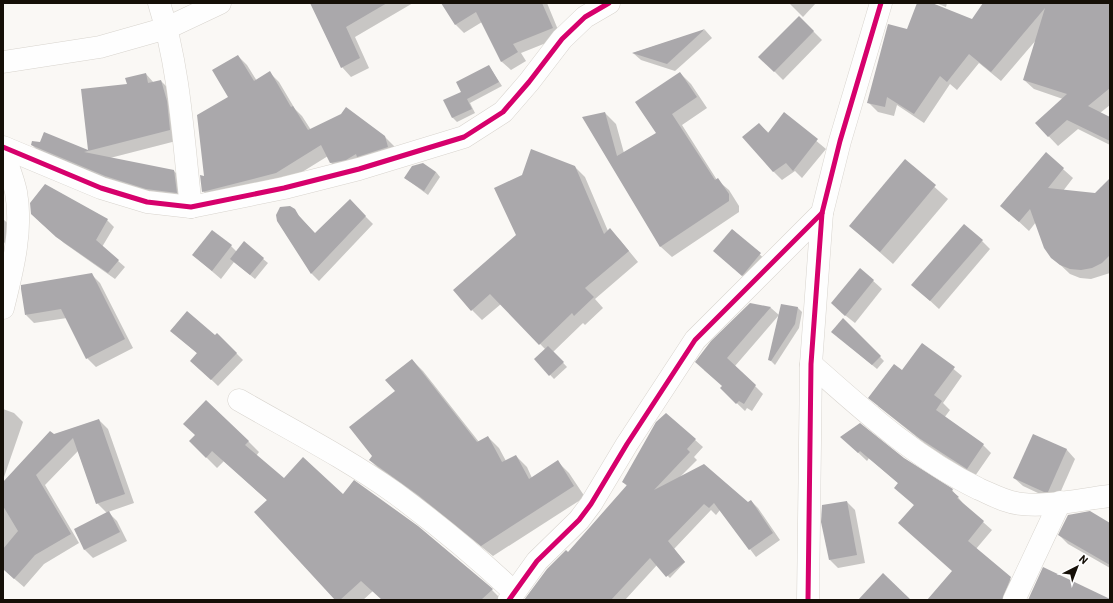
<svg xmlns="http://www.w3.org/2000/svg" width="1113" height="603" font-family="Barlow,sans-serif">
	<rect width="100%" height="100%" fill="#faf8f5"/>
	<!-- shadow -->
	<g fill="#0003">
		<polygon points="311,3 413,3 355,37 369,68 351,77 342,67"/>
		<polygon points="456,3 547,3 561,37 521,53 526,61 511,70 502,62 482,22 464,33 456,25 446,8"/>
		<polygon points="789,3 816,3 803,17"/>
		<polygon points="918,3 929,3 972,20 984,3 1110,3 1110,105 1100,113 1110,118 1110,145 1078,129 1058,146 1036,123 1063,99 1034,89 1024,80 1037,39 1001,81 979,63 957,90 950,84 924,123 897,105 894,116 878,112 868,102 908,30"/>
		<polygon points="936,3 947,3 946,7"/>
		<polygon points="799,17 822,40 783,80 760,57"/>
		<polygon points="705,30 712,38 675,71 641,60 633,53"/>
		<polygon points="238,56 247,65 257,81 270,73 279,82 295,109 302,116 311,130 384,136 394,146 397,156 341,172 331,163 328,156 286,182 212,200 203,191 205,178 229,97"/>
		<polygon points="489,66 502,86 470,103 475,113 457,122 453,118 445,101 462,92"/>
		<polygon points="680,73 691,84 707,108 682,125 717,180 729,190 739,206 739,212 672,257 661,247 584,118 605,113 616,124 624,153 657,134"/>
		<polygon points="146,74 154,83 161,81 171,91 180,140 110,158 174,171 184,181 186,202 157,198 42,155 32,145 40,144 44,133 89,151 82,90 128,85"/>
		<polygon points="784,114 826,149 802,178 795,171 782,180 773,171 759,124 769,133"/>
		<polygon points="1046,154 1073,178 1063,191 1096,194 1110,179 1110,273 1091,279 1080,278 1070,274 1052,257 1036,222 1029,231 1002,206"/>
		<polygon points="905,161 948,199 893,264 850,226"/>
		<polygon points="575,167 585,177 608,231 610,230 620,240 638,262 595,299 603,308 585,325 583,323 553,352 567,367 554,379 535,359 546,350 501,304 482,320 472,310 517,235"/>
		<polygon points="436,172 440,177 428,195 405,178"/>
		<polygon points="350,201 373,224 319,281 312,274 278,221 294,210 316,235"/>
		<polygon points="3,219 14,229 3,245"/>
		<polygon points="107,220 114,227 102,247 125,267 115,279 64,243 39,221"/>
		<polygon points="733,230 769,263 751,283 723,259"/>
		<polygon points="982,241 990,249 939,309 913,285"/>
		<polygon points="244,243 268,263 255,279 234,262 221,279 193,255 231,246 237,252"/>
		<polygon points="860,269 882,289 855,323 841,312"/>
		<polygon points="91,274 100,283 133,348 96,367 87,358 67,318 34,323 26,315"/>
		<polygon points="750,304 771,308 779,315 735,366 763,394 752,411 747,408 745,411 721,388 723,386 704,370"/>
		<polygon points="782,305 798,308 802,312 799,328 775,365 770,360"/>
		<polygon points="843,319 884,361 877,369 837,336"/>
		<polygon points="171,331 215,336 217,334 243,360 218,386 192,361 198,354"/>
		<polygon points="923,344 962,376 943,403 950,410 944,418 983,445 991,453 975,476 928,446 878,406"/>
		<polygon points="412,360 423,371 479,442 488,437 499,448 506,461 516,456 527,467 532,478 558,462 569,473 585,497 493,556 430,506 381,471 370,460 373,456 396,392"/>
		<polygon points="3,409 14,413 23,422 3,480"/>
		<polygon points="666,414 703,447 694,457 697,460 679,478 748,503 751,501 758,508 780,540 756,557 720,510 716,515 711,510 674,549 685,562 670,578 657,565 625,600 549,600 568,553 627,486 623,482"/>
		<polygon points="99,420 108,429 134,503 108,512 117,521 127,541 93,558 85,550 75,530 107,513 97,503 78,451 45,485 79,543 44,564 24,587 3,569 3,484 54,435"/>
		<polygon points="1034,435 1067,450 1075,459 1057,500 1053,500 1023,486 1014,478"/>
		<polygon points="190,441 248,441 259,452 256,456 284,480 343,496 492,590 502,600 383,600 373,591 363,600 336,600 267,500 224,461 217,468"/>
		<polygon points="850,445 904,459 952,490 966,507 992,530 976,549 1019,587 1013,600 945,600 953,572 914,505 899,484 869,458 867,461"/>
		<polygon points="847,502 855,510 865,563 838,568 830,560"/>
		<polygon points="1110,524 1110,568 1068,544 1059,535"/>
	</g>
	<!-- building -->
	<g fill="#aaa8ab">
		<polygon points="310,3 387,3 346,27 360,58 341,68"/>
		<polygon points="441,3 542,3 553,28 513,44 518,52 501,62 476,12 455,25"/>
		<polygon points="917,3 932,3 972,19 983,3 1110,3 1110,88 1088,106 1110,117 1110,141 1067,120 1048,137 1035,123 1067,94 1023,80 1045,8 991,72 969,54 947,82 940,76 914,114 887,97 885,107 867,103 888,24 907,29"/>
		<polygon points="799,16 814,31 774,72 758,57"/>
		<polygon points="705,29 667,64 632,53"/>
		<polygon points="238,55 254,81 270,71 291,107 293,106 308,130 341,114 346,107 385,136 388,147 357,157 356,154 346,160 330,163 321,145 276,173 202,192 200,175 204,176 197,115 228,97 212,70"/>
		<polygon points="489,65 499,82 467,99 472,109 452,118 443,100 461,92 456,82"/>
		<polygon points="680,72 697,97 672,114 715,180 718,178 729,194 729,201 660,247 582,117 605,112 617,156 656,133 635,102"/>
		<polygon points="146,73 148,83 161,80 167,101 170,130 84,152 174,170 177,193 146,189 105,176 31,145 32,141 40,142 44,132 88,150 81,89 127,84 125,78"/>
		<polygon points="784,112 818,139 793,171 786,163 773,172 742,137 759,123 768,133"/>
		<polygon points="531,149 575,166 604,234 610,228 629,251 585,288 594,297 574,316 572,313 539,345 490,294 471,311 453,290 516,235 494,188 522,175"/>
		<polygon points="1046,152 1064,168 1048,188 1095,193 1110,178 1110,255 1102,263 1092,268 1081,270 1070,269 1060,265 1051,258 1044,248 1030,209 1019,222 1000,206"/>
		<polygon points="905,159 936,185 880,252 849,226"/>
		<polygon points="423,163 436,172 424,191 404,178 412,166"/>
		<polygon points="45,184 108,219 96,240 119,260 108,273 56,237 31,214 30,203"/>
		<polygon points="350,199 366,216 311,274 277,221 276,215 280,207 290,206 295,209 299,216 315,233"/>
		<polygon points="964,224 983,240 930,301 911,285"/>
		<polygon points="732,229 761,253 742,276 713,251"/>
		<polygon points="212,230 232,245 212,271 192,255"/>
		<polygon points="244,241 264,258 250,275 230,259"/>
		<polygon points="860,268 874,280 845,316 831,303"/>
		<polygon points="92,273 125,339 86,359 61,309 25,315 21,289 21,285"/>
		<polygon points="750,303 771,307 727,358 756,385 744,404 739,401 736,404 720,388 722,386 695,362 711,341"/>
		<polygon points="781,304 798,307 795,324 771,361 768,360"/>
		<polygon points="187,311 215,335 217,333 237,353 211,380 190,361 197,353 170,331"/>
		<polygon points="843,318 881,356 872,365 831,332"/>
		<polygon points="922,343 955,367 934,395 942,401 936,410 984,444 967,469 919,438 868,398 894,364 902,370"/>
		<polygon points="548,346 564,362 549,376 534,359"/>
		<polygon points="412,359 477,442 488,436 502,462 516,455 529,479 558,460 574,486 481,546 418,495 369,460 372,456 349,427 395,391 385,380"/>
		<polygon points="206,400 249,441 245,445 284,478 303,457 343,494 354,480 418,526 493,589 481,600 382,600 361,581 340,600 335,600 254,512 267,500 212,451 206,458 189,441 195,435 183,424"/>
		<polygon points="666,413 696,439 687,449 690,452 654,490 704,464 748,502 751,500 773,533 749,550 714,503 709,508 704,504 668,541 685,562 666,577 650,558 611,600 524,600 547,569 566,550 568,552 627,485 622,482 656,422"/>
		<polygon points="99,419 125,494 96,504 73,438 36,475 71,534 35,555 14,579 3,569 3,549 18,531 3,506 3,482 50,431 54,434"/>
		<polygon points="860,423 904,458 953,489 952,491 959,497 957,498 984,521 968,541 1011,577 1002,600 927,600 952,571 898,523 914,505 894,488 898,483 860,451 858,453 840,437"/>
		<polygon points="1033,434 1067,449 1048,492 1044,492 1013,478"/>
		<polygon points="847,501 857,555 829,560 821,522 822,505"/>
		<polygon points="109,511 120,532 84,550 74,529"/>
		<polygon points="1090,511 1110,523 1110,565 1058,535 1068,515"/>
		<polygon points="1043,567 1110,599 1110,600 1028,600"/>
		<polygon points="883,573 911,600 858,600"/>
	</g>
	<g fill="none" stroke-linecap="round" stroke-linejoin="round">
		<defs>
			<g id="minor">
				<path d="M 159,3 C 180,69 183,139 191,207"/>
				<polyline points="3,62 100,47 167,28 220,3"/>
				<polyline points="3,147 101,188 147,202 191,207 284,188 359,169 464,137 503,112 529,82 562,39 585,17 609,3"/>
				<path d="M 3,151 C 7,164 13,178 16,192 C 23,230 12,272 3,308"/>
				<path d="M 811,364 C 863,410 915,458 979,489 C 993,495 1007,503 1022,504 C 1050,507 1082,499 1110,496"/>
				<path d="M 239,400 C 291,430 346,458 395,493 C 437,524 477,557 514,592"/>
				<polyline points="509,600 537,561 579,520 591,504 627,444 695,340 822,213"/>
				<polyline points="808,600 811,364 822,213 840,141 881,3"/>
				<polyline points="1014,600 1060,502"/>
			</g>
		</defs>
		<!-- minor casing -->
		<use href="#minor" stroke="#d8d4ce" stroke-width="23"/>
		<!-- minor -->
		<use href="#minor" stroke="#fefefe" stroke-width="22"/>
		<defs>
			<g id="cycleway">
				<polyline points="3,147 101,188 147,202 191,207 284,188 359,169 464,137 503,112 529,82 562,39 585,17 609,3"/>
				<polyline points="509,600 537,561 579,520 591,504 627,444 695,340 822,213"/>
				<polyline points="808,600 811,364 822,213 840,141 881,3"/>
			</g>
		</defs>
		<!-- cycleway casing -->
		<use href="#cycleway" stroke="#fff" stroke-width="8"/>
		<!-- cycleway -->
		<use href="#cycleway" stroke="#d6006c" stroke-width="5"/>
	</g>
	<!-- border -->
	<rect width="1113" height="603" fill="none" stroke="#150f07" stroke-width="8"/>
	<!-- north arrow -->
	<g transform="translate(1077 567) rotate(42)" stroke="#ffffff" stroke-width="3" paint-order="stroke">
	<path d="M0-3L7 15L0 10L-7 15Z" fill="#150f07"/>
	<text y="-6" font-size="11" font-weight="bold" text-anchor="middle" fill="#150f07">N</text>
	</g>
</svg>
